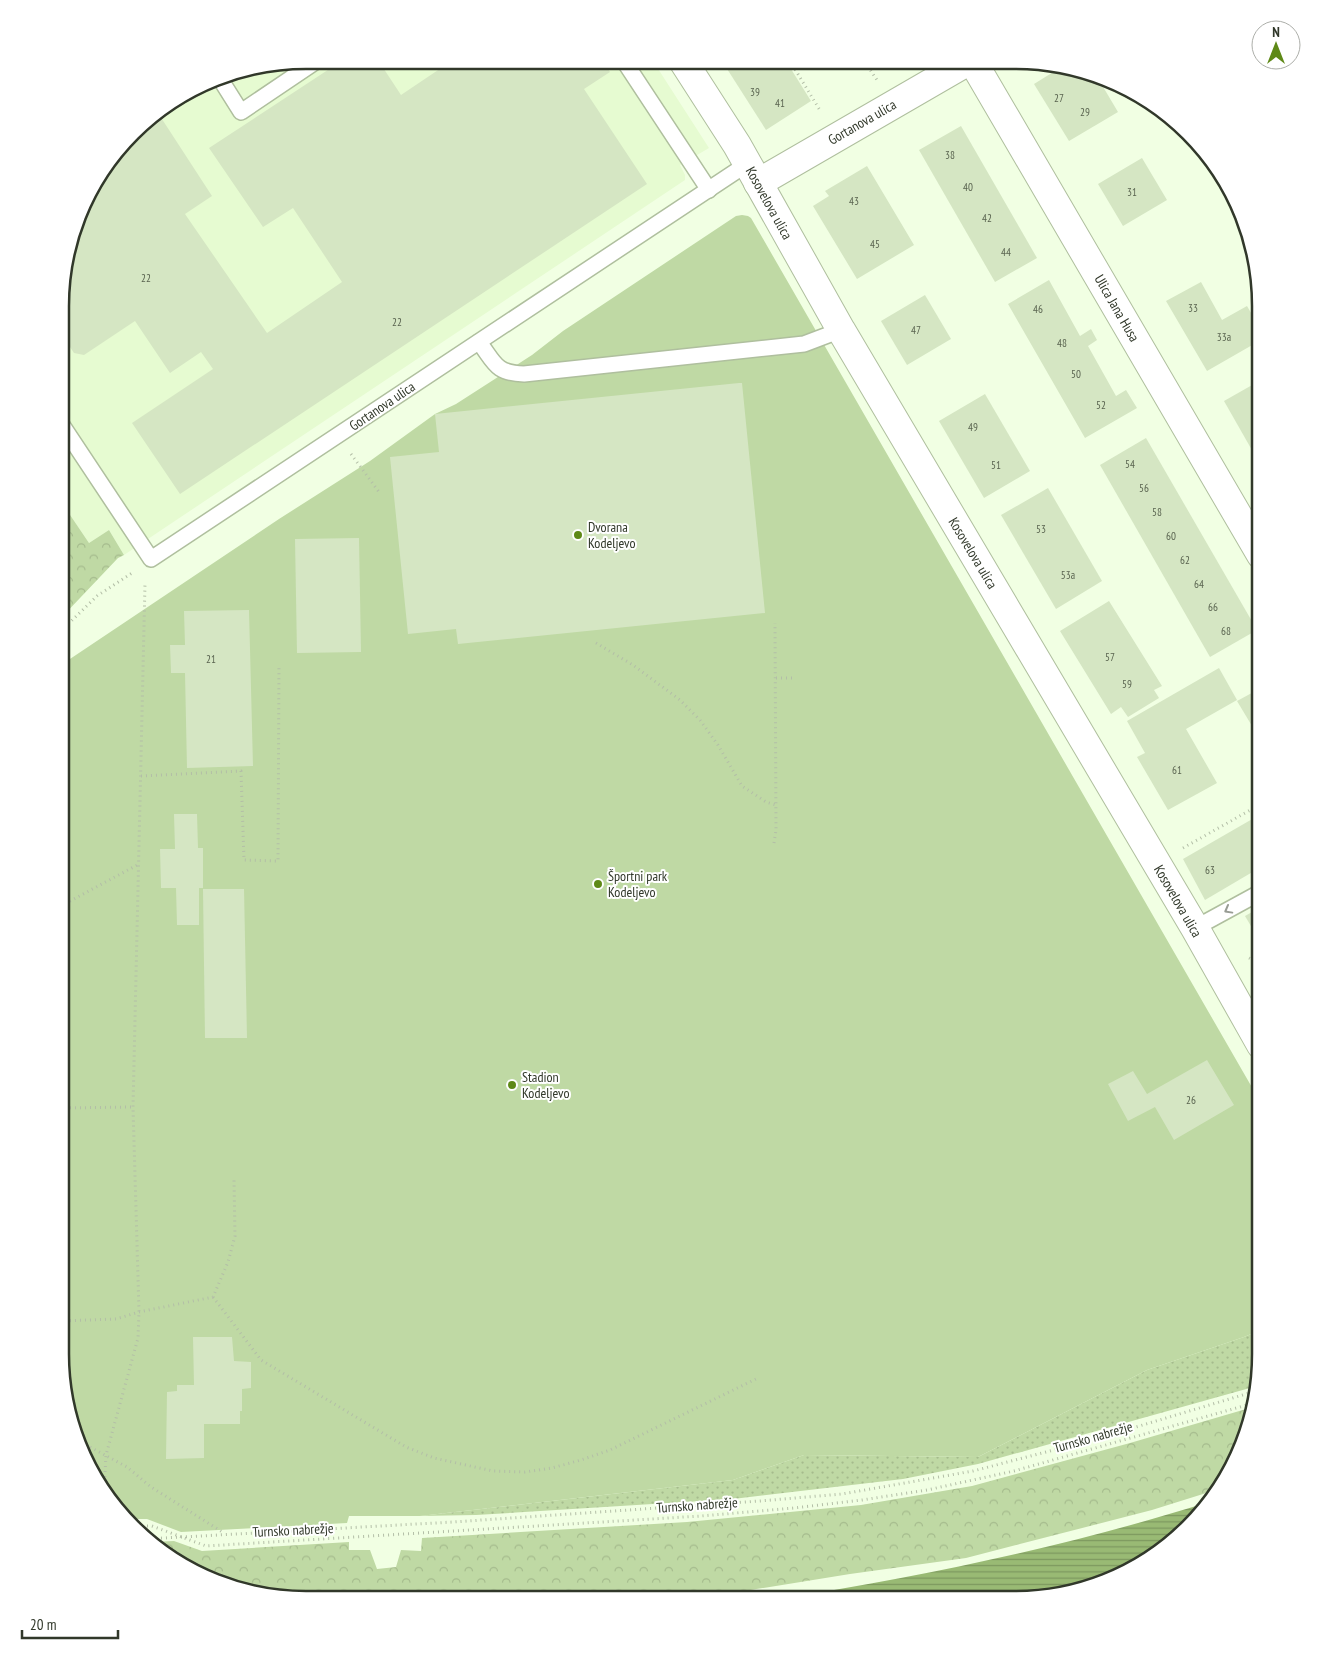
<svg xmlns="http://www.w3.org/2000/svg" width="1321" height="1660" font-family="'PT Sans Narrow',sans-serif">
	<defs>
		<pattern id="grass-dots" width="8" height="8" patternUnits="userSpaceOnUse" patternTransform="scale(1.25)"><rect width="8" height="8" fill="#bfd9a4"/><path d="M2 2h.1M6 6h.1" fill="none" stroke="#a5bb8d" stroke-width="1.8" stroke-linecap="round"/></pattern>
		<pattern id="forest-crowns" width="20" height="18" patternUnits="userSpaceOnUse" patternTransform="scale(1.25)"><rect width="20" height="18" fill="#bfd9a4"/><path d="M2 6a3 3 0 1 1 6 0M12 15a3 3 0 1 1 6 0" fill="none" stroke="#a5bb8d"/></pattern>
		<pattern id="water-rules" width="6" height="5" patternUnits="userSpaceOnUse" patternTransform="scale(1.25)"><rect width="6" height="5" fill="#99ba74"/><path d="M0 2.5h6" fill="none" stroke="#7d985f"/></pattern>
	</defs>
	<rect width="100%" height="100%" fill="#f1ffe3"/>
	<!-- built -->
	<polygon fill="#e6fbd1" points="305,60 653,61 709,148 680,165 685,175 685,180 124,555 109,530 89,543 62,503 62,273 93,183 144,121 226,73"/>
	<!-- grass -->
	<polygon fill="url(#grass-dots)" points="1261,1330 1260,1370 1257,1386 978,1464 903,1479 733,1499 476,1515 420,1516 733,1480 804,1455 978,1457 1147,1370 1244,1337"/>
	<!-- forest -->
	<g fill="url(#forest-crowns)">
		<polygon points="62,503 89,543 109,530 124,555 118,558 61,618"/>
		<polygon points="1253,1407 1248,1433 1228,1478 1219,1489 1152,1510 966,1558 850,1574 695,1599 289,1599 227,1587 169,1559 151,1542 174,1541 202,1551 349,1542 349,1550 370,1550 377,1569 396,1567 401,1550 421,1551 422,1538 687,1522 861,1505 972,1486 1130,1443"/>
	</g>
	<!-- garden -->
	<polygon fill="#bfd9a4" points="742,215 748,216 751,218 1261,1103 1261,1330 1244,1337 1147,1370 978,1457 804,1455 733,1480 420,1516 349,1516 347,1523 181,1532 147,1519 123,1519 93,1477 68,1418 60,1355 61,665 279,519 370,461 435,414 456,404 532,355 563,331 736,216"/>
	<!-- water -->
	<path fill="url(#water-rules)" d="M 1209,1502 L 1189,1528 L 1138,1567 L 1079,1592 L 1031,1599 L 780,1599 C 925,1576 1069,1546 1209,1502 Z"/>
	<!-- building -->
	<g fill="#d5e6c3">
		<polygon points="343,60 378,60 401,95 453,60 603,61 610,72 584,89 647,184 180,494 132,423 213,369 201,352 170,373 135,321 84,355 74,353 62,335 62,273 93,183 144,121 158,113 212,196 185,214 267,333 342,282 293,208 263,227 209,148"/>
		<polygon points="722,61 786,61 811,101 766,130"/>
		<polygon points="1063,66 1096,75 1118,112 1069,141 1034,84"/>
		<polygon points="961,126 1037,258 995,282 919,150"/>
		<polygon points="1142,158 1167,200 1123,226 1098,184"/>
		<polygon points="867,166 914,245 857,279 813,206 829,196 825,191"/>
		<polygon points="1049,280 1080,336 1091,329 1097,340 1088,346 1116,396 1126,390 1137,408 1085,438 1008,304"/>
		<polygon points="1201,282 1222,320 1247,306 1261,330 1261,340 1207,371 1166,301"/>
		<polygon points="925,295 951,339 907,365 881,321"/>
		<polygon points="1261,380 1261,466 1224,401"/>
		<polygon points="739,383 742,383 765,613 458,644 456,629 408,634 390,457 439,452 435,414"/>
		<polygon points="985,394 1030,471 984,498 939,421"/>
		<polygon points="1146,438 1257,630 1210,657 1100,465"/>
		<polygon points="1048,488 1102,581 1056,609 1001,515"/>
		<polygon points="359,538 361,652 297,653 295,539"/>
		<polygon points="1109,601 1162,686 1154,690 1159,698 1128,717 1121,707 1111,714 1060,631"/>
		<polygon points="249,610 253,766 187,768 185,673 171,673 170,645 185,645 184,611"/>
		<polygon points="1219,668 1237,700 1186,729 1217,783 1168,810 1137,757 1145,753 1127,721"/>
		<polygon points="1261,688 1261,741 1237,701"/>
		<polygon points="174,814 197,814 198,848 203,848 203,888 199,888 199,925 177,925 176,888 161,888 160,849 175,849"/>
		<polygon points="1261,814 1261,867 1205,900 1183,859"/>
		<polygon points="203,889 244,889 247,1038 205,1038"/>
		<polygon points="1261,907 1261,943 1245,916"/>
		<polygon points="1207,1060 1234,1105 1174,1140 1155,1107 1128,1121 1108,1084 1133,1071 1147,1094"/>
		<polygon points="193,1337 232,1337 234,1361 251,1362 251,1388 242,1389 242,1411 240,1411 240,1424 204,1424 204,1458 166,1459 167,1392 177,1391 177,1385 194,1385"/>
	</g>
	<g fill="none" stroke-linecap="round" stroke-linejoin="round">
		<defs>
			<g id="lane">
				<polyline points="624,61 709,190"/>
				<polyline points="219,77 241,112 318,60"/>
				<path d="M 479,342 C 495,363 495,373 524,374 L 804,344 L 841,330"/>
				<polyline points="62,425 151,559 747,164"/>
				<polyline points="1195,928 1261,892"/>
			</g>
			<g id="street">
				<polyline points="683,61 737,145 841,330 1195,928 1261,1045"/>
				<polyline points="973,62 1261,555"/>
				<polyline points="758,183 967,62"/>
			</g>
		</defs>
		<!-- lane casing -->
		<use href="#lane" stroke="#afbf9e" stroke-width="18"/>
		<!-- street casing -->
		<use href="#street" stroke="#afbf9e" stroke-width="30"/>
		<!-- path -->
		<g stroke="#b3bea7" stroke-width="3" stroke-dasharray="1 4" stroke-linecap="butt">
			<polyline points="790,61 821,112"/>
			<polyline points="865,62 877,80"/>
			<polyline points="351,454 379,492"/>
			<polyline points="61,631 97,596 132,573"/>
			<polyline points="596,643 633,665 680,700 700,720 718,745 742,786 766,802 776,805"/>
			<polyline points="776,678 793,678"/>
			<polyline points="141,776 241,771 244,860 278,861 279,665"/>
			<polyline points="774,843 776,830 775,623"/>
			<polyline points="1183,848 1261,804"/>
			<polyline points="61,906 139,864"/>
			<polyline points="1249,958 1253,960 1261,959"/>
			<polyline points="60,1108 133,1107"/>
			<polyline points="213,1297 261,1360 406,1447 434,1458 493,1471 525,1472 552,1468 581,1460 610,1450 758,1378"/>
			<polyline points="60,1321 116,1319 139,1312 213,1297 228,1262 235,1236 234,1179"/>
			<polyline points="77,1440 127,1467 151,1487 224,1533"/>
			<polyline points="104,1492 106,1455 138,1338 139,1312 133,1107 145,583"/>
			<polyline points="132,1526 152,1526 206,1546 701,1516 794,1508 862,1500 927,1490 1014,1471 1254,1403"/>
			<polyline points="146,1539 453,1522 760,1501 842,1494 973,1471 1096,1439 1256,1391"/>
		</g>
		<!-- lane -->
		<use href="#lane" stroke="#fff" stroke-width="15"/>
		<!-- street -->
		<use href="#street" stroke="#fff" stroke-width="28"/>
	</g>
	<!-- one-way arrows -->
	<defs><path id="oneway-chevron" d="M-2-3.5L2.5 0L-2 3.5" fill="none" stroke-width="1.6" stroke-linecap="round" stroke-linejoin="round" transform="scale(1.25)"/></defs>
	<use stroke="#989c94" href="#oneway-chevron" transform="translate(1228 910) rotate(151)"/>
	<!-- markers -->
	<g fill="#5e8917" stroke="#fff" stroke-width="2">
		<circle cx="578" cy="535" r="5"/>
		<circle cx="598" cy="884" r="5"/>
		<circle cx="512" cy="1085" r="5"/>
	</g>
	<g text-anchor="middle" stroke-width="4" stroke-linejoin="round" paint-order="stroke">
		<!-- number labels -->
		<g font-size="11" fill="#5a6450">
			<text x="755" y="96">39</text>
			<text x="1059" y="102">27</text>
			<text x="780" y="107">41</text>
			<text x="1085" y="116">29</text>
			<text x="950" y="159">38</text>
			<text x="968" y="191">40</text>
			<text x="1132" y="196">31</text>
			<text x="854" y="205">43</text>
			<text x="987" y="222">42</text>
			<text x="875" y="248">45</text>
			<text x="1006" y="256">44</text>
			<text x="146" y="282">22</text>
			<text x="1193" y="312">33</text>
			<text x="1038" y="313">46</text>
			<text x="397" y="326">22</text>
			<text x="916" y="334">47</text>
			<text x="1224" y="341">33a</text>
			<text x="1062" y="347">48</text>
			<text x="1076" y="378">50</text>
			<text x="1101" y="409">52</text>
			<text x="973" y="431">49</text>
			<text x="1130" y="468">54</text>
			<text x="996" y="469">51</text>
			<text x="1144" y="492">56</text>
			<text x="1157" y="516">58</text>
			<text x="1041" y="533">53</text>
			<text x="1171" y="540">60</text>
			<text x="1185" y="564">62</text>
			<text x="1068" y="579">53a</text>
			<text x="1199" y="588">64</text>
			<text x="1213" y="611">66</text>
			<text x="1226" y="635">68</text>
			<text x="1110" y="661">57</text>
			<text x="211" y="663">21</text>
			<text x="1127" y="688">59</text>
			<text x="1177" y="774">61</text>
			<text x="1210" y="874">63</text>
			<text x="1191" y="1104">26</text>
		</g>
		<!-- street labels -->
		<g font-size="14" fill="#31382a" stroke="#fff">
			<text transform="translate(862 122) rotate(-30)" y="5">Gortanova ulica</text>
			<text transform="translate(769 203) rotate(61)" y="5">Kosovelova ulica</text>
			<text transform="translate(1117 308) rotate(60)" y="5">Ulica Jana Husa</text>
			<text transform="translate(382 406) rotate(-34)" y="5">Gortanova ulica</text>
			<text transform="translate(973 553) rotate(59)" y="5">Kosovelova ulica</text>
			<text transform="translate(1178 901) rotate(60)" y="5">Kosovelova ulica</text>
			<text transform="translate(1093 1437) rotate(-16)" y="5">Turnsko nabrežje</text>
			<text transform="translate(697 1505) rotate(-4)" y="5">Turnsko nabrežje</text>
			<text transform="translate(293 1530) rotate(-3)" y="5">Turnsko nabrežje</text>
		</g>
		<!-- poi labels -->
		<g font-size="14" fill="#31382a" stroke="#fff" text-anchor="start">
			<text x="588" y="532">Dvorana<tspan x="588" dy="16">Kodeljevo</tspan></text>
			<text x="608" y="881">Športni park<tspan x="608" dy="16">Kodeljevo</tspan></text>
			<text x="522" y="1082">Stadion<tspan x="522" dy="16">Kodeljevo</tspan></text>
		</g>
	</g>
	<!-- crop -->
	<path d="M0 0H1321V1660H0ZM306 69H1015A237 237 0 0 1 1252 306V1354A237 237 0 0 1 1015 1591H306A237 237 0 0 1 69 1354V306A237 237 0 0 1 306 69Z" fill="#fff" fill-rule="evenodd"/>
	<path fill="none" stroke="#31382a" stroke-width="2.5" d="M306 69H1015A237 237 0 0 1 1252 306V1354A237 237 0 0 1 1015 1591H306A237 237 0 0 1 69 1354V306A237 237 0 0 1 306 69Z"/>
	<!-- north arrow -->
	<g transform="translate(1276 45)"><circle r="24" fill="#ffffff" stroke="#adafaa"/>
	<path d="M0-4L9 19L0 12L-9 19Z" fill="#5e8917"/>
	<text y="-8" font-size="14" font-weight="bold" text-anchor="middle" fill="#31382a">N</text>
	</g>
	<!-- scale -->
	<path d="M22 1630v8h96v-8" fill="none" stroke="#31382a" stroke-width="2.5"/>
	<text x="30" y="1630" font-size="15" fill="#31382a" stroke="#ffffff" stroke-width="4" paint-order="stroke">20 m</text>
</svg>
